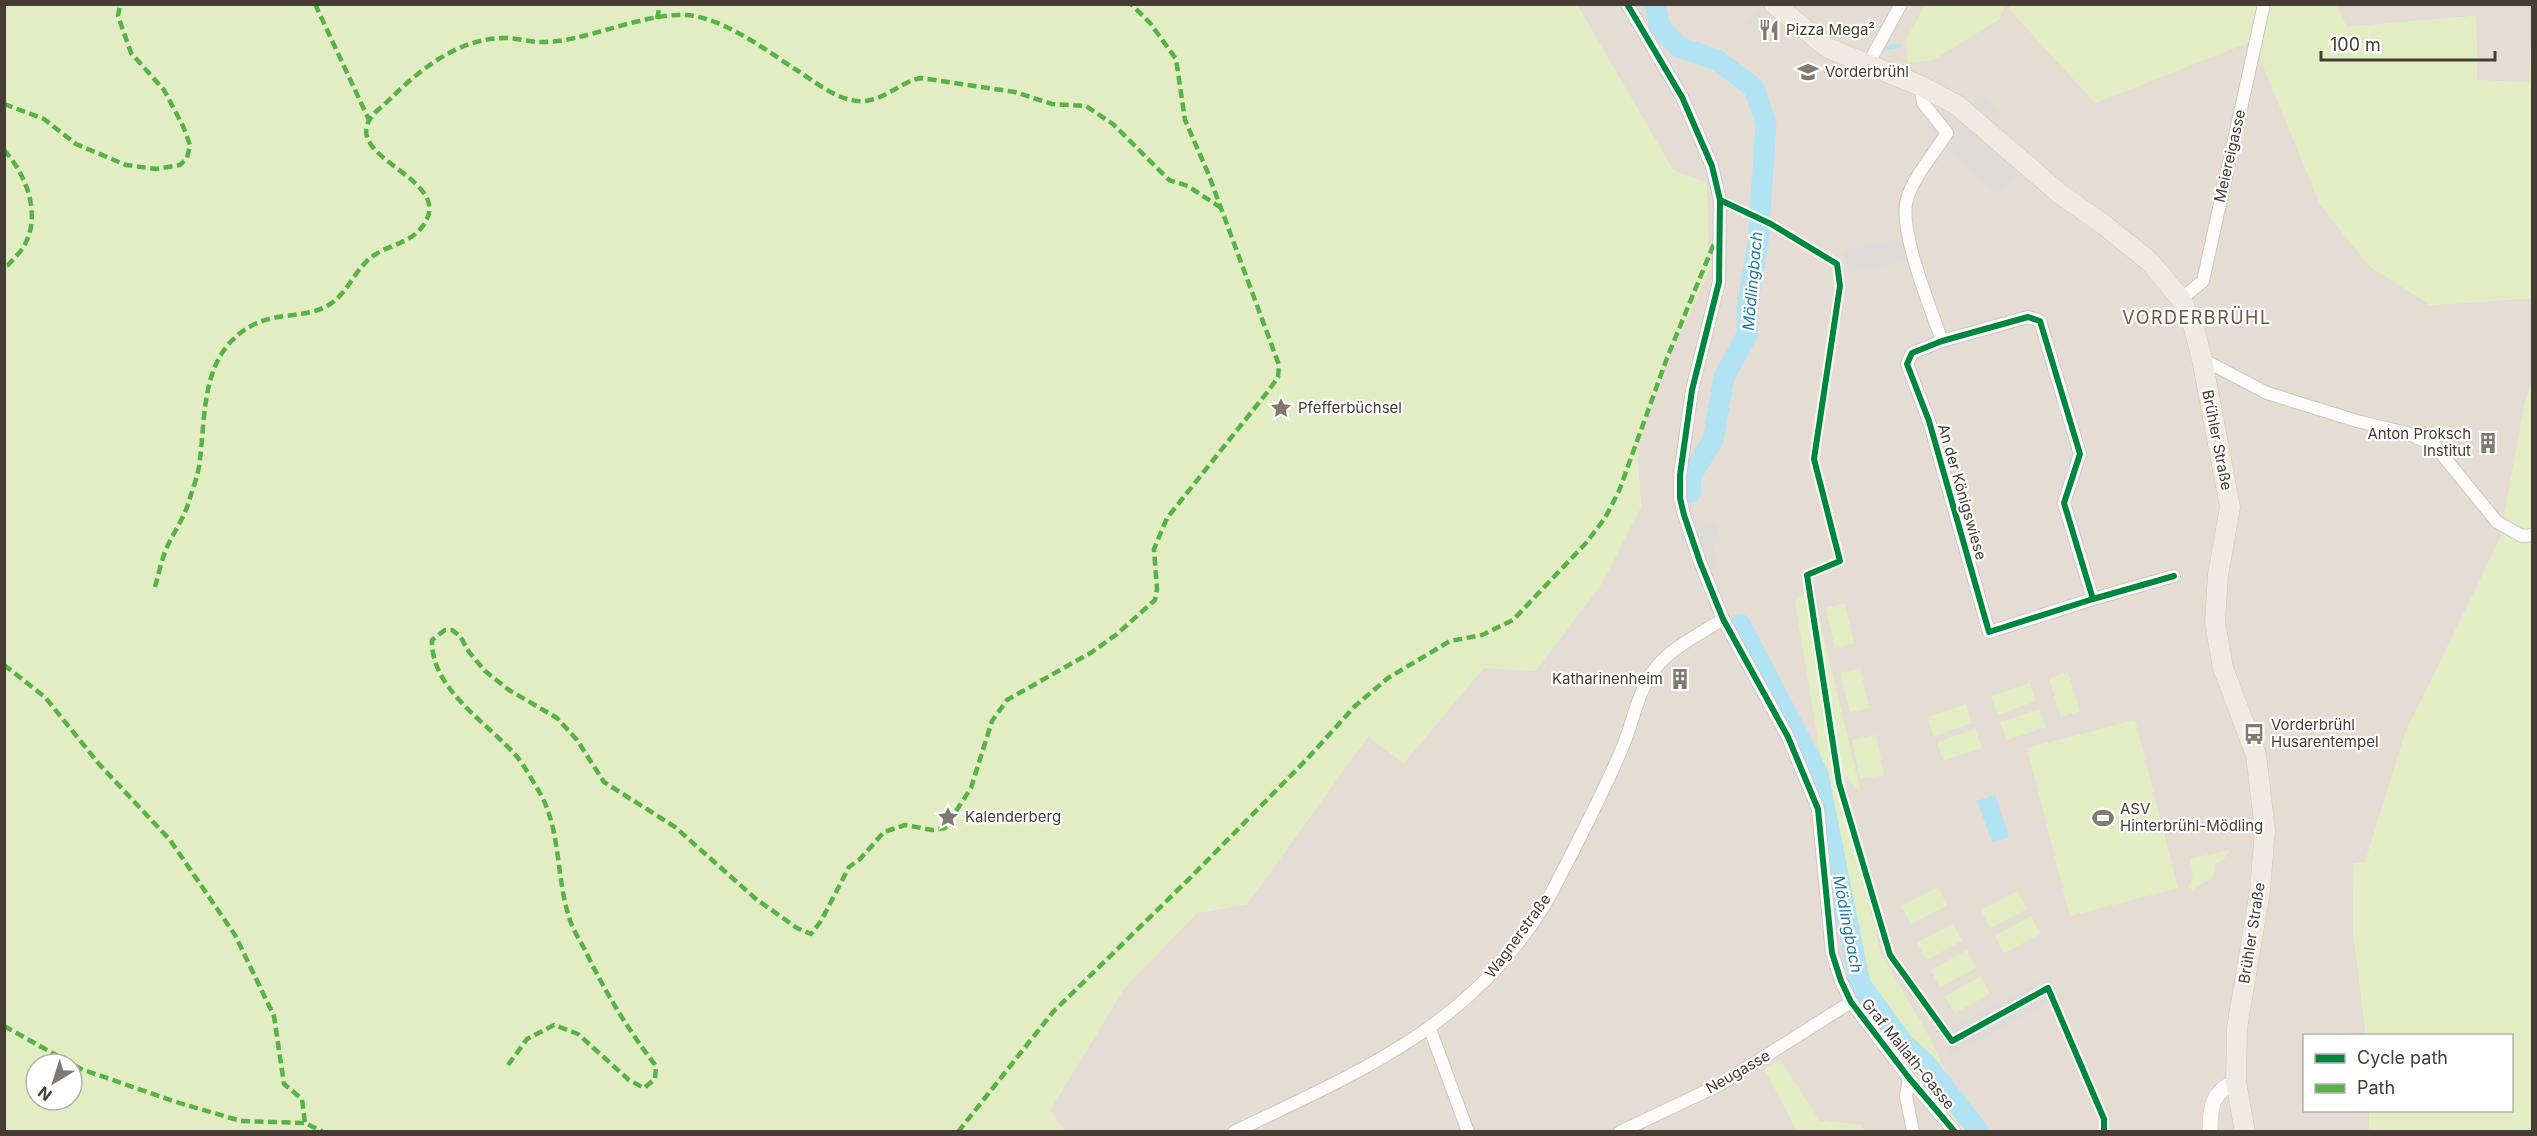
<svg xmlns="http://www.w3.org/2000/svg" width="2537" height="1136" font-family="Inter,sans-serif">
	<rect width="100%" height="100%" fill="#f0ece7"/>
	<!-- residential -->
	<g fill="#e5ddd4">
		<polygon points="1577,5 2011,5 2009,10 2253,41 2321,206 2430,305 2532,298 2532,384 2525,403 2500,539 2405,734 2365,863 2354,863 2353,929 2366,1035 2304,1036 2304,1110 2369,1111 2369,1131 1864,1131 1861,1125 1820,1121 1765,1069 1797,1131 1065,1132 1050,1110 1125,987 1197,913 1247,904 1368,736 1404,763 1483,668 1641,507 1637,448 1666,362 1713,263 1709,262 1673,170"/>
		<polygon points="2336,5 2532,5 2530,83 2477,80 2476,16 2346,27"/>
	</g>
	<!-- green -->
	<g fill="#e3edc4" fill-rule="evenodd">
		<path d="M 5,4 L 1577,5 L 1673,170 L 1707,183 L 1709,261 L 1713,263 L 1666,362 L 1637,448 L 1641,507 L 1601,585 L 1536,671 L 1483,668 L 1404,763 L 1368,736 L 1247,904 L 1197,913 L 1125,987 L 1050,1110 L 1065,1131 L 5,1131 ZM 36,1064 L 72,1064 L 72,1100 L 36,1100 Z"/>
		<polygon points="2011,4 2336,5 2347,27 2476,16 2477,80 2529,83 2532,21 2532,298 2430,305 2369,266 2321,206 2253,41 2095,103 2009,9"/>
		<polygon points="1925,5 1925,4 2005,5 2000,19 1933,60 1908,63 1906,40"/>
		<polygon points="2532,384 2532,1131 2369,1131 2369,1111 2512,1110 2512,1036 2366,1035 2353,929 2354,863 2365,863 2405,734 2500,539 2525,403"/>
		<polygon points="1812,587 1861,794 1844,774 1846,816 1881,953 1927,1033 1955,1089 1991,1131 1964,1131 1893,1046 1847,975 1825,782 1795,602"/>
		<polygon points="1845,603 1854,643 1835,648 1826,608"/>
		<polygon points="1860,668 1869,708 1850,712 1840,673"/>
		<polygon points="2068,672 2080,711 2061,717 2049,678"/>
		<polygon points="2030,683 2036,701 1998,715 1991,696"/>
		<polygon points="1966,704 1972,723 1934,736 1927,717"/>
		<polygon points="2039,709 2046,727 2007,740 2000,722"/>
		<polygon points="2135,720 2178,888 2070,916 2027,748"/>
		<polygon points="1975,729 1982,748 1943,761 1937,742"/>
		<polygon points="1876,735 1884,775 1860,779 1852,740"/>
		<path d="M 2230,850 L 2223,860 L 2215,864 C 2215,886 2204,878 2193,890 L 2188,887 L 2193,876 L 2190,859 Z"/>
		<polygon points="1938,887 1947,905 1911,924 1901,906"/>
		<polygon points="2017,891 2027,909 1990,928 1981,910"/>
		<polygon points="2031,916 2040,934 2004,953 1995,936"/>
		<polygon points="1953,924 1962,941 1926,960 1917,943"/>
		<polygon points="1967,950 1976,968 1940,987 1931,970"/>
		<polygon points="1981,976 1990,994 1954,1013 1945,996"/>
		<polygon points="1780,1060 1820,1121 1861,1125 1864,1131 1797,1131 1765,1068"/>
	</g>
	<!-- parking -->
	<g fill="#dfdbd8">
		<polygon points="1759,8 1769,16 1767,28 1760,27 1757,31 1747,23"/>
		<polygon points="1980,94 2002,114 1994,123 1972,104"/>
		<polygon points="1943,109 1965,126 2018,174 2000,195 1937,140 1926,121"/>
		<polygon points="1900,238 1906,260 1849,273 1843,251"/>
		<polygon points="1703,518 1706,525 1714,522 1722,542 1712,546 1720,566 1709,571 1690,523"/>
		<polygon points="2050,975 2059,997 1951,1055 1940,1035"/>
	</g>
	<!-- water -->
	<polygon fill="#b2e3f3" points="1995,795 2009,837 1992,842 1977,801"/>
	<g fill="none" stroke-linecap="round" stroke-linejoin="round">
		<!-- stream -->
		<polyline stroke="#b2e3f3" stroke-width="4" points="1883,48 1899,46"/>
		<!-- river -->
		<g stroke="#b2e3f3" stroke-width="21">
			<polyline points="1655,4 1660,27 1679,47 1717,60 1754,88 1766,124 1758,242 1747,308 1747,335 1724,377 1713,440 1690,477 1691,492"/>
			<polyline points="1740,624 1818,774 1860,984 1903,1043 1926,1064 1979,1132"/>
		</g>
		<defs>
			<g id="minor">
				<polyline points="1627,4 1682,97 1712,166 1720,200 1719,282 1692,390 1680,475 1680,498 1684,515 1700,562 1723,619 1788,737 1818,809 1832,953 1841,981 1851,1002 1909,1078 1955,1132"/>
				<polyline points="1867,66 1901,4"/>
				<path d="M 1921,86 L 1923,103 L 1947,133 C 1935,152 1913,178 1907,199 C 1898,230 1931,309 1942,341"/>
				<polyline points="2181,299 2203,281 2264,4"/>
				<polyline points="2202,359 2267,393 2357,421 2407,433 2435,446 2497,522 2522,536 2532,535"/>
				<polyline points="2093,599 2064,503 2080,454 2040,321 2028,317 1942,341 1912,353 1907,364 1929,421 1989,632 2093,599 2174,576"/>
				<polyline points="1430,1029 1468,1132"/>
				<polyline points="1909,1078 1906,1096 1913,1132"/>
				<path d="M 1234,1132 C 1356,1073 1467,1029 1542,909 C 1552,894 1559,877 1568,861 C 1587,823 1607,785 1623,746 C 1633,722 1638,691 1654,670 C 1670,648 1700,634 1723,619"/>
				<polyline points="1620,1132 1721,1084 1851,1002"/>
			</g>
			<path id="tertiary" d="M 2210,1132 C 2210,1107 2212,1091 2236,1082"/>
			<polyline id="primary" points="1774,4 1828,48 1921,86 1957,105 2060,194 2103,224 2149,261 2181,299 2194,328 2202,359 2230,507 2218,575 2215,622 2223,668 2256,755 2265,830 2260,891 2237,1028 2236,1082 2245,1132"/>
		</defs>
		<!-- minor casing -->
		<use href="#minor" stroke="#ccc8c3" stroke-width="14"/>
		<!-- tertiary casing -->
		<use href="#tertiary" stroke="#ccc8c3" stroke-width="16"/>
		<!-- primary casing -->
		<use href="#primary" stroke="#d4c5b2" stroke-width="21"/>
		<!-- minor -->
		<use href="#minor" stroke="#fdfcfb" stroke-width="12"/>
		<!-- tertiary -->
		<use href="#tertiary" stroke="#fdfcfb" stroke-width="15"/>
		<!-- primary -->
		<use href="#primary" stroke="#f1eae2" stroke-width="20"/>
		<!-- quiet -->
		<g stroke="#57b346" stroke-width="4.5" stroke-dasharray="9 4.5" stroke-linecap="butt">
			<polyline points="315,4 369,120"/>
			<polyline points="657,19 660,4"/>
			<polyline points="4,104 44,119 76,144 126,165 156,169 180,165 187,158 190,145 183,126 164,90 131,53 118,16 120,4"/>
			<path d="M 4,150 C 25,173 41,212 26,242 C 23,250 14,258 8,265 L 4,266"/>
			<path d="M 155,587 C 158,576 161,563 165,552 C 172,534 184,519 189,501 C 193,488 199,473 200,459 C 206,411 201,354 251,326 C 273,313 300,318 323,308 C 346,298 352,274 369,259 C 385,245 408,245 422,227 C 459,180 344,160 370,119 C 374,112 382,107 388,101 C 419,70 458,38 505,38 C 517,38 529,42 542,42 C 554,42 567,40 579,37 C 610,30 663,10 694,16 C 731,23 767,51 798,71 C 817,83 840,103 865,101 C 886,99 902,81 921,78 L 1015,92 L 1052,104 L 1086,106 L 1113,124 L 1169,180 L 1188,186 L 1221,208"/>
			<polyline points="4,665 45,697 99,764 170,840 235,935 274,1016 284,1084 302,1099 305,1123"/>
			<polyline points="4,1026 81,1069 176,1102 241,1121 305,1123 323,1132"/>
			<path d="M 508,1065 L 527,1039 L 554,1025 L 578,1034 L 629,1080 L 644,1088 L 655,1079 L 656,1066 C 628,1030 605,992 585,950 C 579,939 572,928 569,917 C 556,877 561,831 540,793 C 533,782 526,768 518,758 C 489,723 431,691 432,640 L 445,630 L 452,630 L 460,636 L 469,652 L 485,671 L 509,690 L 557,718 L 577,740 L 604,782 L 675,827 L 756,899 L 797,928 L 811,934 L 821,921 L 849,867 L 860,859 L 884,832 L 905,825 L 932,830 L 945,828 L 971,788 L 992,721 L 1007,700 L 1092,652 L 1117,634 L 1155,600 L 1157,589 L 1154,549 L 1167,518 L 1269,390 L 1278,377 L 1279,365 L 1208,173 L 1185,120 L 1176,59 L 1150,23 L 1131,4"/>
			<polyline points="958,1132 1053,1012 1191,877 1308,758 1355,706 1388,678 1450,641 1482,635 1513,620 1586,543 1605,518 1619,491 1667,358 1713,246 1718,243"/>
		</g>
		<defs>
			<g id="cycleway">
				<polyline points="1627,4 1682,97 1712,166 1720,200 1719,282 1692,390 1680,475 1680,498 1684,515 1700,562 1723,619 1788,737 1818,809 1832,953 1841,981 1851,1002 1909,1078 1955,1132"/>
				<polyline points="1720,200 1771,224 1837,264 1840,286 1814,459 1840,561 1807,575 1839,783 1890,955 1952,1041 2048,988 2104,1119 2104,1132"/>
				<polyline points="2093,599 2064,503 2080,454 2040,321 2028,317 1942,341 1912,353 1907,364 1929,421 1989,632 2093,599 2174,576"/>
			</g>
		</defs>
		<!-- cycleway casing -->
		<use href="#cycleway" stroke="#fff" stroke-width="10"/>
		<!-- cycleway -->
		<use href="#cycleway" stroke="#00873e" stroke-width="6"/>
	</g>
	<!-- icons -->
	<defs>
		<symbol id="restaurant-bare" viewBox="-9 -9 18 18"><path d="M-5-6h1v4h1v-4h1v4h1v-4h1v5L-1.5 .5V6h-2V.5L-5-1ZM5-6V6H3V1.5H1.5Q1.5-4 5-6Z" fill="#827a72" stroke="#fff" stroke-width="2.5" paint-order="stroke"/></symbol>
		<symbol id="school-bare" viewBox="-9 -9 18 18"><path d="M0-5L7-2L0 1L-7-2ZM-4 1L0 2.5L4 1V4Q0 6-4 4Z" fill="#827a72" stroke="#fff" stroke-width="2.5" paint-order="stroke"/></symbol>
		<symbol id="sight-bare" viewBox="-9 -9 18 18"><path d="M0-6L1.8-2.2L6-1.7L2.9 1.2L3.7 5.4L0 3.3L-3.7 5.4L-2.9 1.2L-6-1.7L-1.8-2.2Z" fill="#827a72" stroke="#fff" stroke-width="2.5" paint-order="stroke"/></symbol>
		<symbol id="building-bare" viewBox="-9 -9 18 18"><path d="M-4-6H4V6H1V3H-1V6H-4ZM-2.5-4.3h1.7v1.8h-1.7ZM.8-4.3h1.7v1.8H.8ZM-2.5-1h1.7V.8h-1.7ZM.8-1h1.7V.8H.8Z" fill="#827a72" stroke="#fff" stroke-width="2.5" paint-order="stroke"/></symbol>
		<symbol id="bus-bare" viewBox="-9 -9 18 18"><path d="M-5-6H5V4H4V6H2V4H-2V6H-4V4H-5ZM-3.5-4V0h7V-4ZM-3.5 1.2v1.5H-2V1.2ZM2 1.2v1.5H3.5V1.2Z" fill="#827a72" stroke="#fff" stroke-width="2.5" paint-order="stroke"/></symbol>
		<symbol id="stadium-bare" viewBox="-9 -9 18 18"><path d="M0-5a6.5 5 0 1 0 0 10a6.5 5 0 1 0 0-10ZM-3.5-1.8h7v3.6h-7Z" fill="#827a72" stroke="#fff" stroke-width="2.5" paint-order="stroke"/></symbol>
	</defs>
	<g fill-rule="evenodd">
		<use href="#restaurant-bare" x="1754" y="15" width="30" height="30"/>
		<use href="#school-bare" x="1793" y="57" width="30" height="30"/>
		<use href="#sight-bare" x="1266" y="393" width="30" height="30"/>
		<use href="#building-bare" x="2473" y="428" width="30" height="30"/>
		<use href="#building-bare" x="1665" y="664" width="30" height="30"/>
		<use href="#bus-bare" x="2239" y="719" width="30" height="30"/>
		<use href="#sight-bare" x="933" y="802" width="30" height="30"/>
		<use href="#stadium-bare" x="2088" y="803" width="30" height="30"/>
	</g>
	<g text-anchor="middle" stroke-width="4.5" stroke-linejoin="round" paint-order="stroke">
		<!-- poi labels -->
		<g font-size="15" fill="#463c33" stroke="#fff" text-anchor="start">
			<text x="1786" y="35">Pizza Mega²</text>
			<text x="1825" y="77">Vorderbrühl</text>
			<text x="1298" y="413">Pfefferbüchsel</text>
			<text x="2471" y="439" text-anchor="end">Anton Proksch<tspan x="2471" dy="17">Institut</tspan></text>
			<text x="1663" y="684" text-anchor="end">Katharinenheim</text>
			<text x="2271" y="730">Vorderbrühl<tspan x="2271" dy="17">Husarentempel</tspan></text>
			<text x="2120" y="814">ASV<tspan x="2120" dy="17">Hinterbrühl-Mödling</tspan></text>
			<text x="965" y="822">Kalenderberg</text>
		</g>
		<!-- street labels -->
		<g font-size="15" fill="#463c33" stroke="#fff">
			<text transform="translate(2230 156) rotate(-77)" y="5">Meiereigasse</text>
			<text transform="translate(2217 440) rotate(79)" y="5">Brühler Straße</text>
			<text transform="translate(1962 492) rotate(74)" y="5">An der Königswiese</text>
			<text transform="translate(2252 933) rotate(-81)" y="5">Brühler Straße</text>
			<text transform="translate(1518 936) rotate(-54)" y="5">Wagnerstraße</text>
			<text transform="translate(1908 1054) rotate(51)" y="5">Graf Mailath-Gasse</text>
			<text transform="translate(1738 1072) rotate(-30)" y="5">Neugasse</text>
		</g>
		<!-- water labels -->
		<g font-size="16" font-style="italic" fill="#1e799b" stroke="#fff">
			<text transform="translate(1752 281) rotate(-85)" y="6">Mödlingbach</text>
			<text transform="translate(1848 924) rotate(79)" y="6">Mödlingbach</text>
		</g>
		<!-- quarter labels -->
		<g font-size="18" letter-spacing="1.5" fill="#6a5849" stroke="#fff">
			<text x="2197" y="324">VORDERBRÜHL</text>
		</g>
	</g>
	<!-- border -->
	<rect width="2537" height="1136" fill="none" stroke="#463c33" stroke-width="12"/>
	<!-- legend -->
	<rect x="2303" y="1034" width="210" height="78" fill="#ffffff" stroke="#b5b1ad" stroke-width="1.5"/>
	<rect x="2315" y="1054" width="30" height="9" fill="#00873e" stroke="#b5b1ad" stroke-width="1.5"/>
	<text x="2357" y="1064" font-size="18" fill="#463c33">Cycle path</text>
	<rect x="2315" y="1084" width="30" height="9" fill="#57b346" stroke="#b5b1ad" stroke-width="1.5"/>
	<text x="2357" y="1094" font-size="18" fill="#463c33">Path</text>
	<!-- north arrow -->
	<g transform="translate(54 1082) rotate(218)"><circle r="28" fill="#ffffff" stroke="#b5b1ad" stroke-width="1.5"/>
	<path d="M0-4.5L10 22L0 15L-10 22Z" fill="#827a72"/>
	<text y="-9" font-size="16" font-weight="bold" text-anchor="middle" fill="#463c33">N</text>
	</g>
	<!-- scale -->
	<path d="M2321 51v9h174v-9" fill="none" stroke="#463c33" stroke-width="3"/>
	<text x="2330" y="51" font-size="18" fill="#463c33" stroke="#ffffff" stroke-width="4.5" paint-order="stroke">100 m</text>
</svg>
